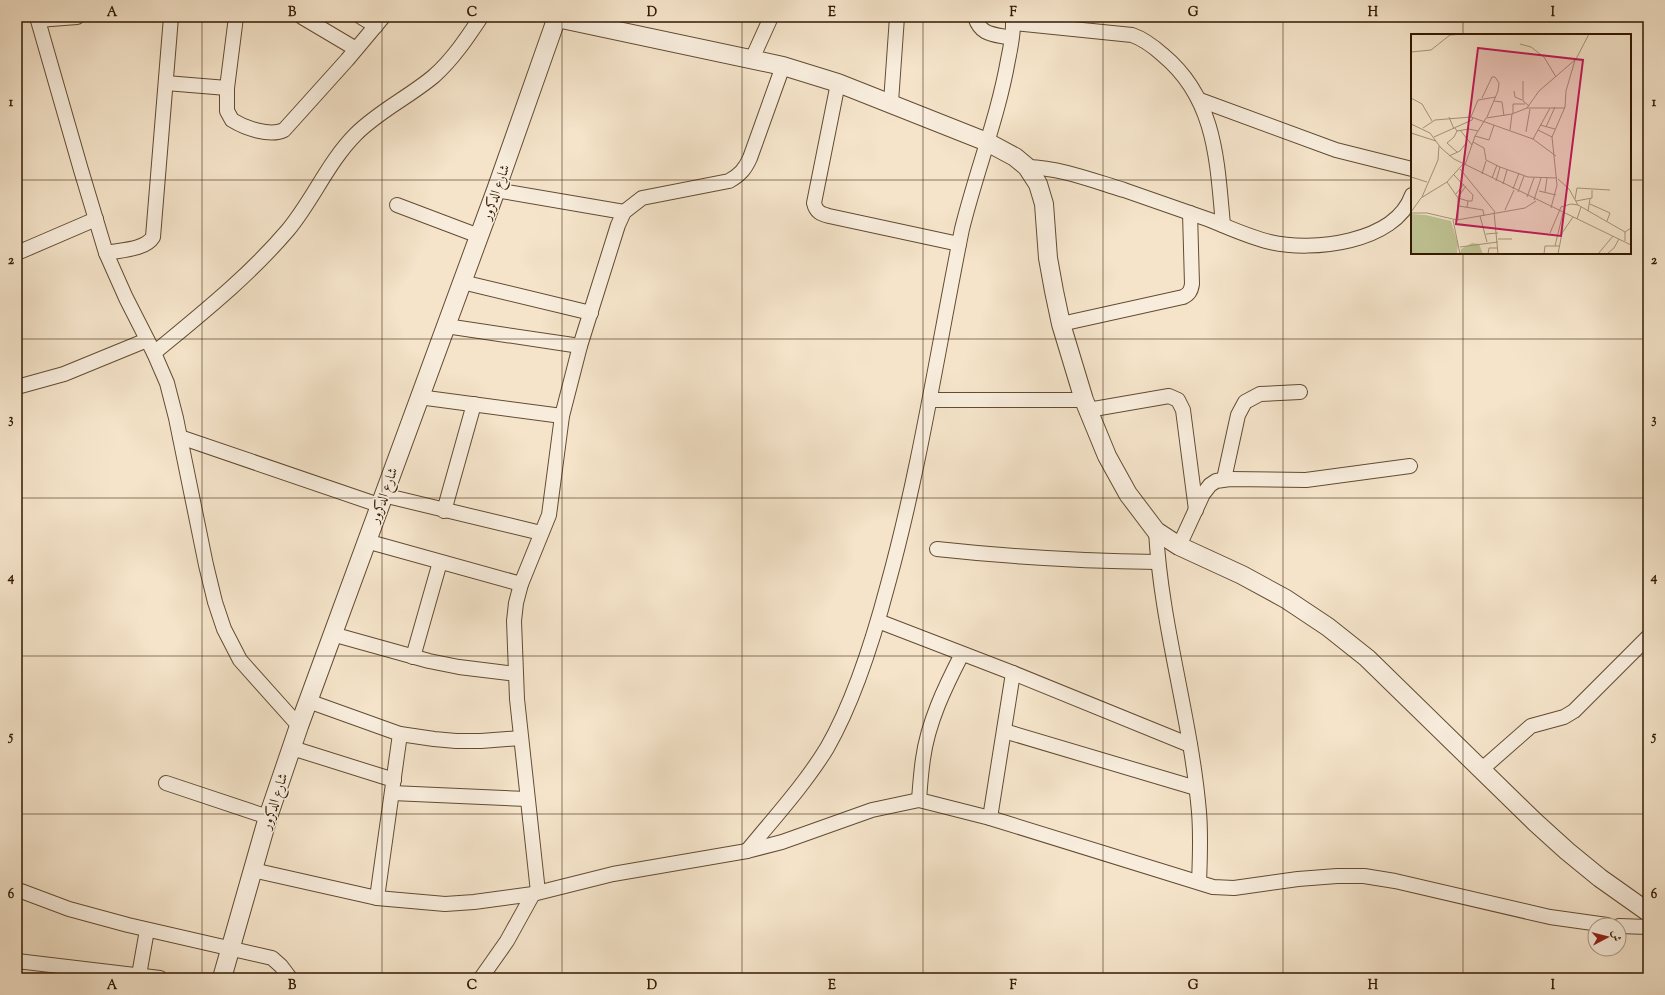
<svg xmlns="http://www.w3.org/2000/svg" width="1665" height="995" font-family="'Sorts Mill Goudy',Amiri,serif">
	<rect width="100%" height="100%" fill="#f5e4ca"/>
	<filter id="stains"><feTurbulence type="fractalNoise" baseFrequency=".005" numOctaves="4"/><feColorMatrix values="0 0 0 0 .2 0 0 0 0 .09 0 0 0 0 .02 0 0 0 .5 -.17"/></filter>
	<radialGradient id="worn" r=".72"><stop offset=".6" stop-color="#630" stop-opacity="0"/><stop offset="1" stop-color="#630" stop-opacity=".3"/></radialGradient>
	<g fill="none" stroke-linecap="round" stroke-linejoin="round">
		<defs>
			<g id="minor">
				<polyline points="37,17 81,170 106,253 126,298 154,353 167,383 176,418 206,565 215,602 224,629 240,660 299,726"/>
				<polyline points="302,17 356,49"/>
				<polyline points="361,17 376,26"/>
				<path d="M 975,17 C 981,36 994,34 1011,38"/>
				<polyline points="38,20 77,17"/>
				<path d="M 1013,23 L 1132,35 C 1144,39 1153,46 1163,55 C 1216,99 1217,161 1223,225"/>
				<polyline points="752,59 771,17"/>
				<polyline points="166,83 227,88 236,17"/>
				<path d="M 838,83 L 814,203 C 816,212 821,214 829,216 L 959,244"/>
				<path d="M 227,88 L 227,111 L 232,120 C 245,128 270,137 284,130 L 347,60 L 383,17"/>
				<polyline points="1200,100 1336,150 1412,169"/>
				<polyline points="891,102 897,17"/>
				<path d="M 1027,167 C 1061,168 1091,180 1124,190 C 1152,200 1181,210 1210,220 C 1230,228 1249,237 1270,242 C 1312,252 1395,243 1412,195"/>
				<polyline points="496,190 624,212"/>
				<polyline points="397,205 479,236"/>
				<polyline points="17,253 96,219"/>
				<path d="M 106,253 C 120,250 145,250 153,237 L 171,17"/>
				<polyline points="462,282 591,313"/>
				<path d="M 1061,324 L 1183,297 C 1189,294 1191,291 1192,284 L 1190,213"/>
				<polyline points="446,326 580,346"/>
				<path d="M 154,353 C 201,314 248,277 288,230 C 313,200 328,162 356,134 C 379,111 409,97 434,76 C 453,59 467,38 481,17"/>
				<polyline points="17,387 64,374 147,340"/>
				<polyline points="419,397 562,416"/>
				<polyline points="930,400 1084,400"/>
				<polyline points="1088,410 1169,396 1178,400 1183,410 1196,510"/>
				<polyline points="180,437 379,505"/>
				<polyline points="1224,479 1238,415 1245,402 1260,394 1300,392"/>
				<polyline points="383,495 541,533"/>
				<polyline points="444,511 474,404"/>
				<path d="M 1156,531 C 1161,626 1191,718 1199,812 C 1201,836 1200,859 1199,882"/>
				<polyline points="366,541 521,584"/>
				<polyline points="1179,546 1203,494 1210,485 1216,481 1230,479 1306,480 1410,466"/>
				<path d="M 937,549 C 1010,557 1083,561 1157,562"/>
				<polyline points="878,621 1013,673 1190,745"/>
				<polyline points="332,634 429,661 459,667 516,674"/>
				<polyline points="413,657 440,562"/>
				<polyline points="308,701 400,734 434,739 456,741 481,741 521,738"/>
				<polyline points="1004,731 1196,788"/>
				<polyline points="292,748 394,780"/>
				<polyline points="1482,769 1531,726 1564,717 1574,711 1648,637"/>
				<polyline points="166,783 268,817"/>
				<polyline points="392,793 527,799"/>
				<path d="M 919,800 C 920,786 921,772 923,759 C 928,722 945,687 962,654"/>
				<polyline points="990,818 1013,673"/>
				<path d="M 747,851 C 774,818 805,784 827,748 C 854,701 874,637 888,584 C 920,468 938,348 962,229 C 976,172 998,117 1008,60 C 1011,46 1014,31 1013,17"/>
				<polyline points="253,870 377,898 445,904 474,902 533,894 613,874 747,851 782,842 872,810 919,800 990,818 1213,887 1234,888 1298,879 1337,876 1364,876 1395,881 1550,917 1607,925"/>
				<polyline points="21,891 69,909 128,925 272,958 281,966 290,978"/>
				<path d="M 538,892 L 517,699 L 514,621 L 516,603 L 521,584 L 549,515 L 562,416 L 580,346 L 618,225 L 624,212 L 642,198 L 729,181 C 740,175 745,169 750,158 L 783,66"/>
				<polyline points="377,898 400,734"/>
				<polyline points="1619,926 1648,927"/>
				<polyline points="17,961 160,978"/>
				<polyline points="139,975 147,930"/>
				<polyline points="481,978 507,941 533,894"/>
			</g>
			<g id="tertiary">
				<polyline points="557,18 783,66 838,83 987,142 1015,157 1027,167 1038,184 1044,204 1048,258 1054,291 1061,324 1084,400 1107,456 1128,494 1156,531 1179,546 1242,575 1286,599 1328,627 1367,658 1535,822 1567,851 1600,878 1648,912"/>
				<polyline points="222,978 268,817 299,726 496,190 557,17"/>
			</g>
		</defs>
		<!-- minor casing -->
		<use href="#minor" stroke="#624c32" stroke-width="16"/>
		<!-- tertiary casing -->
		<use href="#tertiary" stroke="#624c32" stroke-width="20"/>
		<!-- minor -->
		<use href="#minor" stroke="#f8eddd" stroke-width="14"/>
		<!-- tertiary -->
		<use href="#tertiary" stroke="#f8eddd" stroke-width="18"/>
	</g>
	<!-- grid -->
	<path fill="none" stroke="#311900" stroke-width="1" stroke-opacity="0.55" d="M 202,17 L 202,978M 382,17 L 382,978M 562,17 L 562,978M 742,17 L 742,978M 923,17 L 923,978M 1103,17 L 1103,978M 1283,17 L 1283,978M 1463,17 L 1463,35M 17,180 L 1412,180M 1630,180 L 1648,180M 1463,253 L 1463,978M 17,339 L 1648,339M 17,498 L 1648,498M 17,656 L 1648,656M 17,814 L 1648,814"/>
	<g text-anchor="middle" stroke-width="3" stroke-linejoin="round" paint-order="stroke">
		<!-- street labels -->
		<g font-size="14" fill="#311900" stroke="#f8eddd">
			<text transform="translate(495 192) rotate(-70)" y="5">شارع الدكرور</text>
			<text transform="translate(383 495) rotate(-70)" y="5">شارع الدكرور</text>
			<text transform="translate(274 801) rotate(-72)" y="5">شارع الدكرور</text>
		</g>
	</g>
	<!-- overview -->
	<g transform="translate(1411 34)">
		<rect width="220" height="220" fill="#f5e4ca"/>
		<path d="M 0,180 L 15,181 L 40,187 L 47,210 L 46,220 L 0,220 ZM 61,209 L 68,210 L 72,220 L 49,220 L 50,215 Z" fill="#bfc394"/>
		<path fill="none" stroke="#a79379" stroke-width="1" d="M 109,10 L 120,13 L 133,23 L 145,43M 0,18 L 20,16 L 39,1 L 54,0M 112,47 L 112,67 L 118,72M 103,57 L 104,63 L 111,66M 0,64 L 11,70 L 21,87M 71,64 L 81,43 L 84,43 L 88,49 L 87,57 L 76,83M 83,67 L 91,68 L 93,82M 116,74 L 154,74M 102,80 L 102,70 L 114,70M 38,83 L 43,95M 60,83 L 67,66 L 85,63M 0,90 L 19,99 L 30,114 L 43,125 L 220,211M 129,91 L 144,95M 135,93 L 144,73M 12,94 L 24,86 L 60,83 L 122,105 L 145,122M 44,94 L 46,97 L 58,95 L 67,97M 49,96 L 61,111M 99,96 L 101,80M 127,96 L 141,103M 46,97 L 43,103 L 36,109 L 46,118M 115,98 L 119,75M 0,99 L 25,107M 64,102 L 78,106 L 83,91M 23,103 L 61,86 L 62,83M 122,105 L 139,74M 62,108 L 73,114 L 75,126 L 89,133 L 117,143 L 146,144M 38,122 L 49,117 L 56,108M 54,131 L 64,102 L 75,84 L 101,80 L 116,74 L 128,57 L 165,25 L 178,0M 49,135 L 84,178M 71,140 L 75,127M 43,141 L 62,161 L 61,167 L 57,167M 0,143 L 16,148M 81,144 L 86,131M 147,145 L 158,155 L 167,171M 85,147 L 89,133M 36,148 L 47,164 L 47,186M 92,150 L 96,136M 102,155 L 108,139M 128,157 L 145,161M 107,158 L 113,142M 134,158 L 136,144M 45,160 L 53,150M 11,163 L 27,126 L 28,112M 47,163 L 55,152M 116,163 L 123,144M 47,164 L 57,167 L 56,173M 164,165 L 166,154 L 199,156M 123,166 L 130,144M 165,167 L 181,164 L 181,156M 179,170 L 199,179 L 196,187M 48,172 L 72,176 L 73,182M 140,174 L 146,151 L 141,103 L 154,73 L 155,57 L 164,26M 94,176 L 103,156M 177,177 L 179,165M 0,178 L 10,164 L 36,148 L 52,130M 83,178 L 87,220M 0,179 L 16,179 L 46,186 L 114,174 L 125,167M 69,182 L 76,208M 166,185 L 170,173M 42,186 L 49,220M 139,199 L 150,173 L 160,170 L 167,171 L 214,198M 75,200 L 87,199M 87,205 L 101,205M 214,207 L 214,198 L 220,194M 144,212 L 152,179M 49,213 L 87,208M 77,220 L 78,214 L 87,214M 133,220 L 134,212 L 148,212M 147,220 L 151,199 L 162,183M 187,220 L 202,202M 196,220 L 203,214 L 208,205"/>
		<path fill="#c2185b" fill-opacity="0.15" stroke="#c2185b" stroke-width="2" d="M 67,14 L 172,26 L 150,202 L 45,190 Z"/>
		<rect width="220" height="220" fill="none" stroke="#311900" stroke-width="2"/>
	</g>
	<!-- margin -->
	<rect width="1665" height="995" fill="none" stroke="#f5e4ca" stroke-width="44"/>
	<!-- north arrow -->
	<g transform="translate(1607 937) rotate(83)"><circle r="19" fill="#f8eddd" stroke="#a89885"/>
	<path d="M0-3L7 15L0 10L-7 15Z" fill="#8f2418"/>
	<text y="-6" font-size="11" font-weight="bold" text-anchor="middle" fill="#311900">ش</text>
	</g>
	<rect x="22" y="22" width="1621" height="951" fill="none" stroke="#311900" stroke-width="1.5"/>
	<g font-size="13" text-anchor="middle" font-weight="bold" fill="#311900">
		<text x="112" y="16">A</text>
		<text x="292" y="16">B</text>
		<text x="472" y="16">C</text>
		<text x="652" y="16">D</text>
		<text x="832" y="16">E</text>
		<text x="1013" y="16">F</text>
		<text x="1193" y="16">G</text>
		<text x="1373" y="16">H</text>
		<text x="1553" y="16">I</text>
		<text x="11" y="106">1</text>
		<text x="1654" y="106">1</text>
		<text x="11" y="264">2</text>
		<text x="1654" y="264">2</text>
		<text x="11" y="423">3</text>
		<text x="1654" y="423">3</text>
		<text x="11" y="581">4</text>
		<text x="1654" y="581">4</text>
		<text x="11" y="740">5</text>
		<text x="1654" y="740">5</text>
		<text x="11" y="898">6</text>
		<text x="1654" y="898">6</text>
		<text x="112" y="989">A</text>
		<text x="292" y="989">B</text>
		<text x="472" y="989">C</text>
		<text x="652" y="989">D</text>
		<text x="832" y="989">E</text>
		<text x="1013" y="989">F</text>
		<text x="1193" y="989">G</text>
		<text x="1373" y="989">H</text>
		<text x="1553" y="989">I</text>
	</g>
	<rect width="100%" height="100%" filter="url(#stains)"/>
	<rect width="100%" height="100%" fill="url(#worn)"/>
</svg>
